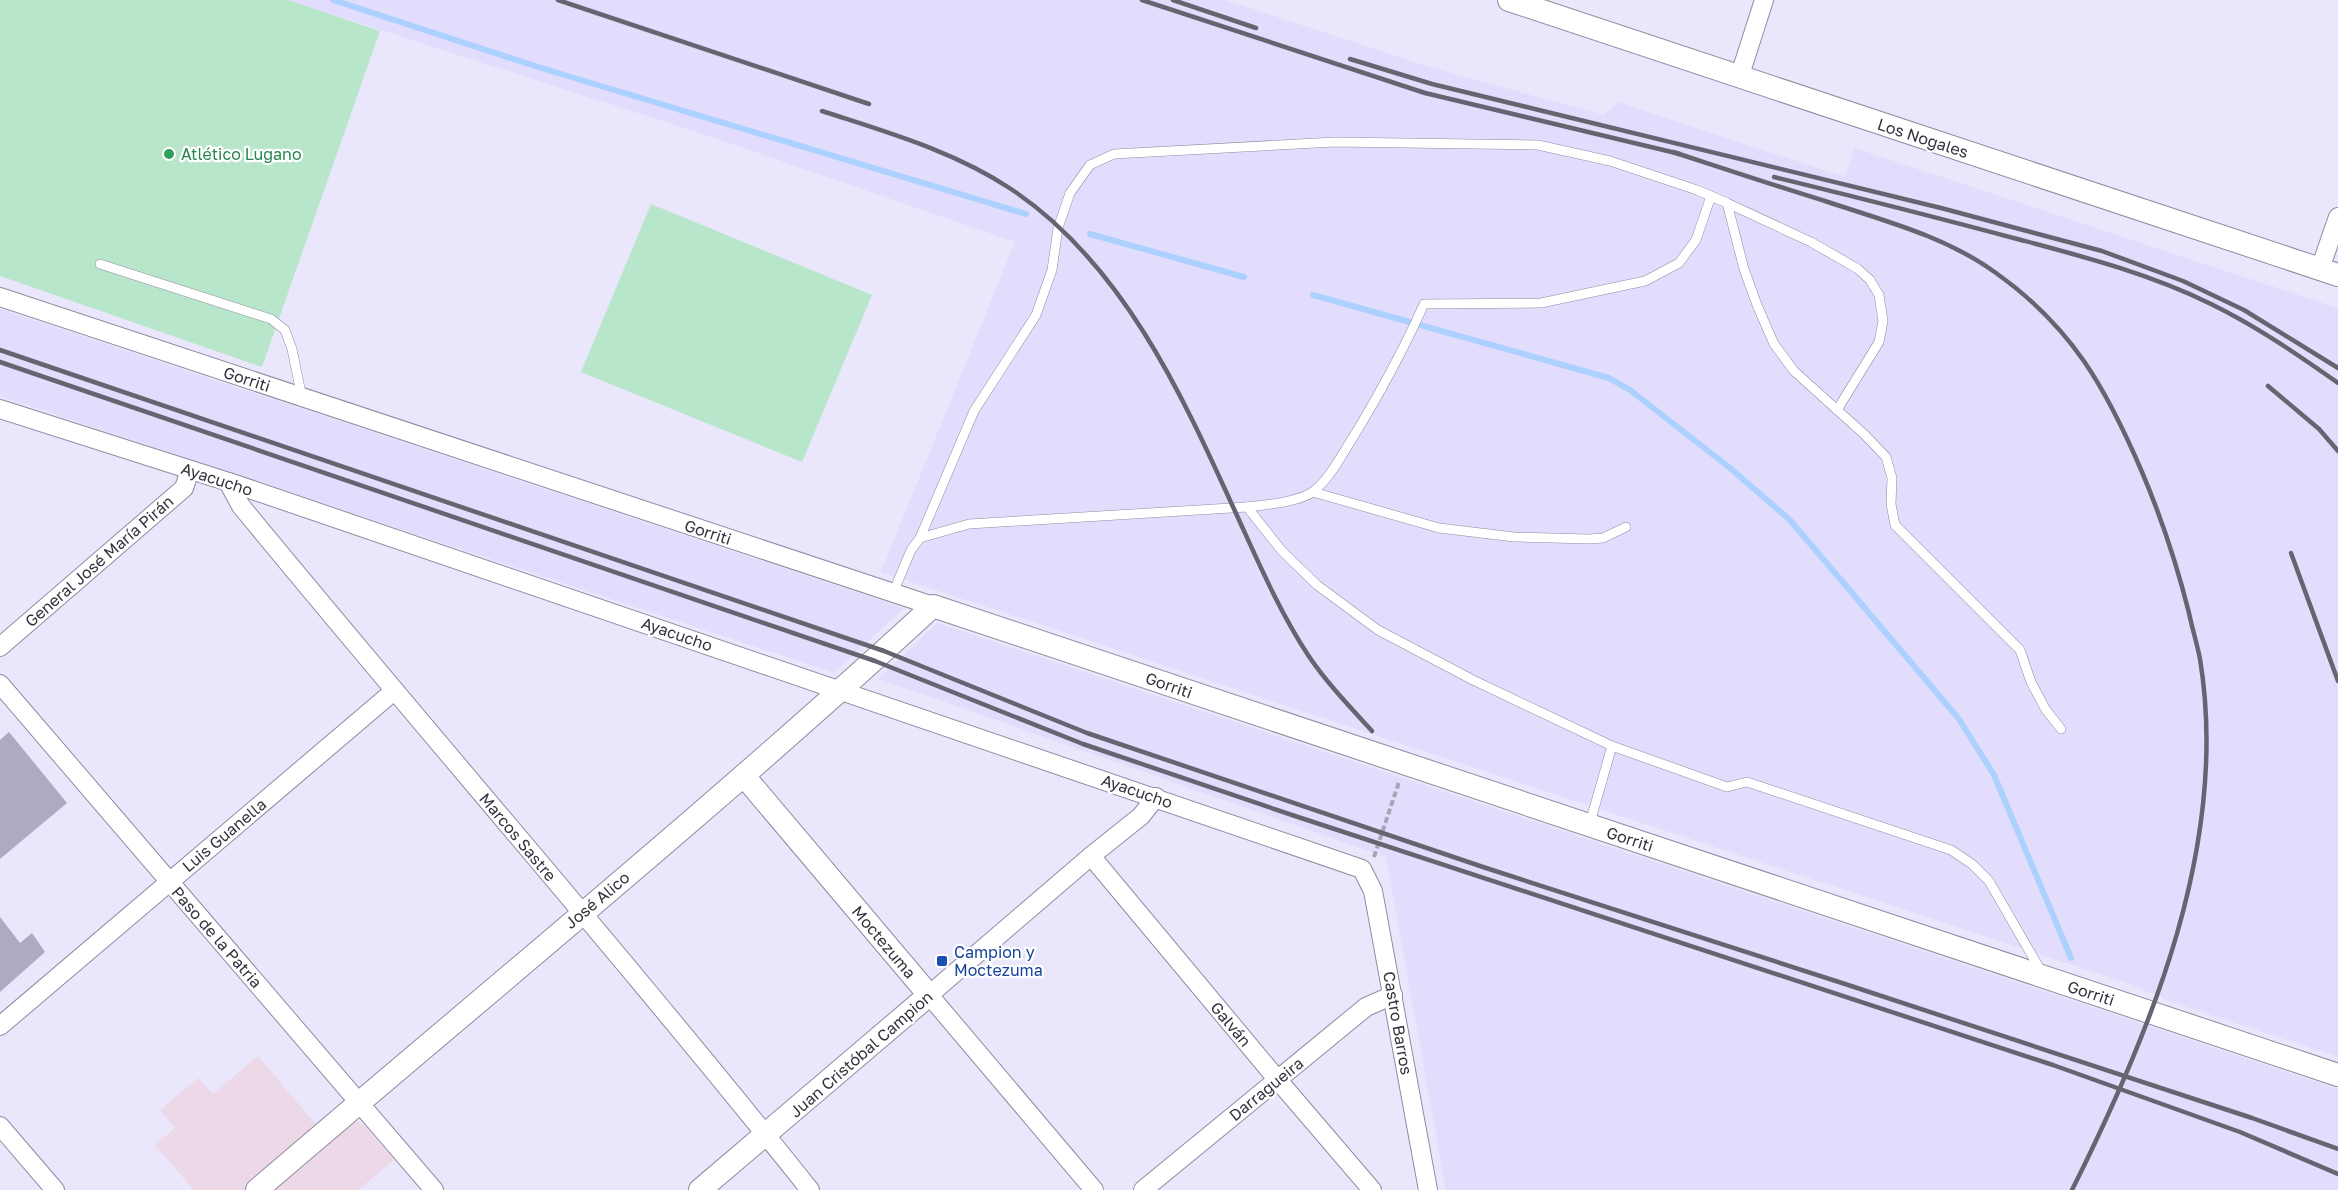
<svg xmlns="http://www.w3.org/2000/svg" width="2338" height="1190" font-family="'Golos Text',sans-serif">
	<rect width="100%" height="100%" fill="#eae6fb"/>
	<!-- commercial -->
	<g fill="#edd8e7">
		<polygon points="258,1056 318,1127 244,1190 194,1190 155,1145 175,1128 160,1110 198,1078 213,1094"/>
		<polygon points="358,1122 364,1125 394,1160 358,1190 270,1190 351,1123"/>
	</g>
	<!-- built -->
	<g fill="#e2ddfd">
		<polygon points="288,0 1225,0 1433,68 1604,115 1618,102 1845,177 1854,148 2338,308 2338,1057 2163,999 2163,997 2132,986 2133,985 881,572 1015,242 706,135"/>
		<polygon points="0,309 904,608 834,673 0,396"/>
		<polygon points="937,623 2338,1089 2338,1190 1446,1190 1386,857 879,679"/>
	</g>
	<!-- green -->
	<g fill="#b8e6ca">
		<polygon points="0,0 288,0 380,31 262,367 0,276"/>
		<polygon points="651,204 872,295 802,462 581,372"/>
	</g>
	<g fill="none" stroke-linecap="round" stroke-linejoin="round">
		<!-- stream -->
		<g stroke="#add1fe" stroke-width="6">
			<polyline points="333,0 538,67 1026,214"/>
			<polyline points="1090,234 1244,277"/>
			<polyline points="1313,295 1609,378 1630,390 1730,468 1790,520 1959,719 1994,775 2071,958"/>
		</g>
	</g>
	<!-- building -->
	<g fill="#aeaac2">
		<polygon points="9,732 67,803 0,859 0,740"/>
		<polygon points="0,917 20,943 32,933 45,952 0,992"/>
	</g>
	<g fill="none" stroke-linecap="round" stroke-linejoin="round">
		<defs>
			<g id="service">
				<path d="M 1711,196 L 1696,240 L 1679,263 L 1645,281 L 1541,303 L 1424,304 C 1403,351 1379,395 1352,439 C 1341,456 1330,478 1314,491 C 1300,502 1265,505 1247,507 L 1282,551 L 1317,585 L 1378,630 L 1473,680 L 1612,746 L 1727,787 L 1747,782 L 1951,850 L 1972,864 L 1989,881 L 2041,971"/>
				<polyline points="1727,203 1811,242 1858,269 1870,280 1879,295 1883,321 1879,342 1837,410"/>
				<polyline points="100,264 271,319 285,330 292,349 302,398"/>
				<polyline points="1313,492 1439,528 1514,537 1589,539 1603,538 1626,527"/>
				<polyline points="920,538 974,411 1036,315 1052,270 1058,228 1070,193 1090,165 1114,154 1334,142 1538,145 1610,161 1697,190 1727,203 1744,269 1757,305 1774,344 1794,371 1865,435 1886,457 1892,478 1891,504 1895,525 2020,650 2031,682 2046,710 2061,729"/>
				<polyline points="893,593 911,550 920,538 969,524 1247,507"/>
				<polyline points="1589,826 1612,746"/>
			</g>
			<g id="minor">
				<polyline points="1739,78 1764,0"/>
				<polyline points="2320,269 2338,217"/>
				<polyline points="0,297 933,606"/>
				<polyline points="0,409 235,484 1362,869 1373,891 1428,1190"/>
				<path d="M 228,482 L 241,506 C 429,735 625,958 810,1190"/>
				<polyline points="0,647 184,488 190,470"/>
				<polyline points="0,684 434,1190"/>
				<polyline points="1091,856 1277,1079 1372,1190"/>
				<polyline points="0,1026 394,691"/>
				<polyline points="0,1126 55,1190"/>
				<polyline points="1094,1190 929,995 1091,856 1141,816 1156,797"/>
				<polyline points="1143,1190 1366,1007 1393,995"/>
			</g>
			<g id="tertiary">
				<polyline points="1509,0 2338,275"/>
				<path d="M 257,1190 C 483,996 714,808 933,606 L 2338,1075"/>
				<polyline points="700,1190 929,995 744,776"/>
			</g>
		</defs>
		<!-- service casing -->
		<use href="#service" stroke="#8f8ba2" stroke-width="10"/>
		<!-- minor casing -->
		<use href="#minor" stroke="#8f8ba2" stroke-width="20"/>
		<!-- tertiary casing -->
		<use href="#tertiary" stroke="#8f8ba2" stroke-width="24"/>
		<!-- path -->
		<polyline stroke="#a8a4b5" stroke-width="4" stroke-dasharray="6 3" stroke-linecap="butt" points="1374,857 1399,782"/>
		<!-- service -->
		<use href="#service" stroke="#fff" stroke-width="9"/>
		<!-- minor -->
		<use href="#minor" stroke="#fff" stroke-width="18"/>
		<!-- tertiary -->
		<use href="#tertiary" stroke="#fff" stroke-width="22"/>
		<!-- rail -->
		<g stroke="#676471" stroke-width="4.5">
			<polyline points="558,0 869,104"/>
			<polyline points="1142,0 1425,93 1680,154"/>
			<polyline points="1173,0 1256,28"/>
			<polyline points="1350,59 1432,84 1941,208 2102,251 2183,281 2244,310 2338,368"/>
			<path d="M 822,111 C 886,132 954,151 1011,189 C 1121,262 1181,392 1234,509 C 1257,559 1278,609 1308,655 C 1326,682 1350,707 1372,731"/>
			<path d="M 1673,152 C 1725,169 1776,186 1828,202 C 1885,221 1947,237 1996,273 C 2072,327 2106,388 2142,472 C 2161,517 2177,565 2189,613 C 2192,628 2197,643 2200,659 C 2230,841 2152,1030 2072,1190"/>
			<path d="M 1774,177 C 1856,197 1939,218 2021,240 C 2085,257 2150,274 2211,304 C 2256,326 2297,354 2338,383"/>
			<polyline points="0,350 884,651 1087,733 1486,868 1842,983 2252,1118 2338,1149"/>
			<polyline points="0,362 875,661 1083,744 1295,816 2053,1065 2240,1132 2338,1174"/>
			<polyline points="2268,386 2319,429 2338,451"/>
			<polyline points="2291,553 2338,681"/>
		</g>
	</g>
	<!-- markers -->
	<circle fill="#2e9e5b" stroke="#fff" stroke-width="2" cx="169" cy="154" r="6"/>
	<rect fill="#1a4fb4" stroke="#fff" stroke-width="2" x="936" y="955" width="12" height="12" rx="3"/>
	<g text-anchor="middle" stroke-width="4.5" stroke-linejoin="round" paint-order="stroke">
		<!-- street labels -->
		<g font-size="16" fill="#34323c" stroke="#fff">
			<text transform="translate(1923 138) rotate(18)" y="6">Los Nogales</text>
			<text transform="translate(247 379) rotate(18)" y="6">Gorriti</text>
			<text transform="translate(217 479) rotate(18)" y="6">Ayacucho</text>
			<text transform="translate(708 532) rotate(18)" y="6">Gorriti</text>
			<text transform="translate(99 561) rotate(-41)" y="6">General José María Pirán</text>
			<text transform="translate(677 634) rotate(19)" y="6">Ayacucho</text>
			<text transform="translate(1169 685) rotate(19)" y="6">Gorriti</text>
			<text transform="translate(1137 791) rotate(19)" y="6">Ayacucho</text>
			<text transform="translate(224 835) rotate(-40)" y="6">Luis Guanella</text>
			<text transform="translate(518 837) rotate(50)" y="6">Marcos Sastre</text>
			<text transform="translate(1630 839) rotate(18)" y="6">Gorriti</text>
			<text transform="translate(597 900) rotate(-40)" y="6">José Alico</text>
			<text transform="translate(217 937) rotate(49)" y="6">Paso de la Patria</text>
			<text transform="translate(884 942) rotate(50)" y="6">Moctezuma</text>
			<text transform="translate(2091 993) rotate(18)" y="6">Gorriti</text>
			<text transform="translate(1398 1023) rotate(80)" y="6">Castro Barros</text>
			<text transform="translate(1231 1024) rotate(50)" y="6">Galván</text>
			<text transform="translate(861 1054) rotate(-41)" y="6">Juan Cristóbal Campion</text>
			<text transform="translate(1266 1089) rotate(-39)" y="6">Darragueira</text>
		</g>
		<!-- leisure labels -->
		<g font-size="16" fill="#27864d" stroke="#fff" text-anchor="start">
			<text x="181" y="160">Atlético Lugano</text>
		</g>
		<!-- transit labels -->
		<g font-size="16" fill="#164399" stroke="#fff" text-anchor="start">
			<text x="954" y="958">Campion y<tspan x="954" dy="18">Moctezuma</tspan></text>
		</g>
	</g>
</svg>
